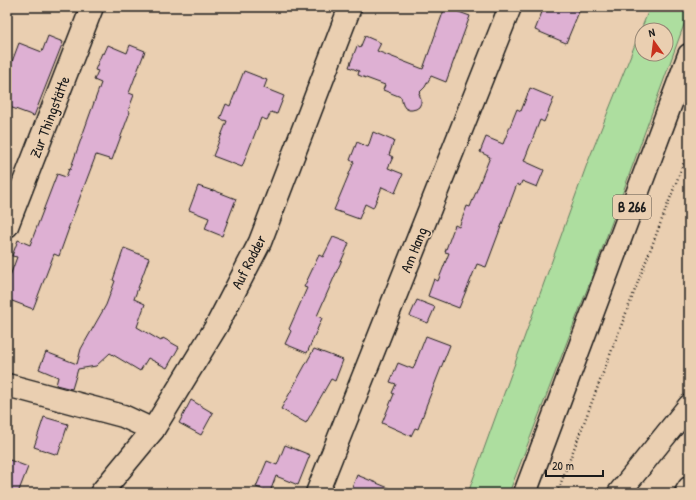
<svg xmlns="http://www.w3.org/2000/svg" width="696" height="500" font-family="'Patrick Hand',sans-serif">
	<rect width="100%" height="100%" fill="#eacfb1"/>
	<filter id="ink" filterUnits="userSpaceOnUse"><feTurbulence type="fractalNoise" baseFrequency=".025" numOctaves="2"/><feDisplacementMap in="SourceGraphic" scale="8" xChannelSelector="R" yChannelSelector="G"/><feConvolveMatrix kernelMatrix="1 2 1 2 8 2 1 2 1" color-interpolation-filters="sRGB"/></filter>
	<g filter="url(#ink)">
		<!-- green -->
		<path fill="#adde9f" stroke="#647d5e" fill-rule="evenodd" d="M 650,7 L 689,7 L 689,11 L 593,274 L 509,493 L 468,493 L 587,164 ZM 642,30 L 666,30 L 666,54 L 642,54 Z"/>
		<!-- building -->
		<g fill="#deb0d3" stroke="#1c1c1c">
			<polygon points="445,7 470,16 446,82 431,76 425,87 419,93 421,100 421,103 419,107 416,109 412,110 409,110 405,108 403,105 401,97 383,90 385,85 358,75 359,71 349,67 357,46 360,48 365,36 381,43 377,51 423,69"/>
			<polygon points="544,7 581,7 566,43 535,30"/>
			<polygon points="48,36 63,42 34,116 7,106 7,75 19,43 42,52"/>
			<polygon points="108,45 127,53 130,45 145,51 129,93 134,95 128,111 130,112 112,160 96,155 68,229 69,228 59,256 54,254 33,309 7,299 7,284 17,257 12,256 18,240 30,245 57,174 66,177 69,169 70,170 101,83 94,80 98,71 95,70 102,53 104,54"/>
			<polygon points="244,71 267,80 264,88 284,96 277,114 271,112 267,120 261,118 242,167 213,156 227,121 220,119 226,104 230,106"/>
			<polygon points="530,88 554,98 544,122 540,120 524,161 544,170 537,187 522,181 520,186 517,184 486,267 477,264 459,308 428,296 434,279 438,281 449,253 445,252 455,225 459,227 467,206 470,207 490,157 480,152 486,137 503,144 517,109 521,111"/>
			<polygon points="373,132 394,141 389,155 393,157 388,168 403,174 395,193 382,187 373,208 365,204 359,219 334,210 354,162 350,160 357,142 368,147"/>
			<polygon points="198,186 213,191 213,190 236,199 222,236 205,229 209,218 189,210"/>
			<polygon points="333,237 349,243 348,246 317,316 322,318 307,353 285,344 291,331 289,329 307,288 304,287 319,255 323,257"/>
			<polygon points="124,248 149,258 134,299 145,304 137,327 161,341 163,338 179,347 167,368 148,358 140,371 110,353 96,366 78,369 72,389 56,385 58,377 39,369 46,352 77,364 81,349 106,305 115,281 113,280"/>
			<polygon points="417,300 435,307 428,323 410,316"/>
			<polygon points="426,336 450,345 426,406 426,407 418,429 415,428 411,436 382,423 394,394 392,393 396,384 390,382 398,363 413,369"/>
			<polygon points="314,349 343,360 335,381 331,379 306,423 281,409"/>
			<polygon points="191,400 213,413 201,435 179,423"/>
			<polygon points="44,417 68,424 58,455 34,447"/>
			<polygon points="285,445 310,455 298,485 276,476 270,492 256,487 267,461 277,465"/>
			<polygon points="7,459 28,467 18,493 7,493"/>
			<polygon points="357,475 401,493 350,493"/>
		</g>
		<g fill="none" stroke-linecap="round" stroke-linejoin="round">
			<defs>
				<g id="minor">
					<polyline points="7,226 92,7"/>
					<polyline points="7,385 123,416 153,430"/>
					<polyline points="101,493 153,430 216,327 260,242 350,7"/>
					<polyline points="317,493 510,7"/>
					<polyline points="619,493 689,406"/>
					<polyline points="686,493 689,488"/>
				</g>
				<polyline id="major" points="525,493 689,55"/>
			</defs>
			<!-- minor casing -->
			<use href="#minor" stroke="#1c1c1c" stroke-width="25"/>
			<!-- major casing -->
			<use href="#major" stroke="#1c1c1c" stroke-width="25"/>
			<!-- path -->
			<polyline stroke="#1c1c1c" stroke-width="2.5" stroke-dasharray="1 3" stroke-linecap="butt" points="557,493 689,149"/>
			<!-- minor -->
			<use href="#minor" stroke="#eacfb1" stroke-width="22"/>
			<!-- major -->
			<use href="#major" stroke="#eacfb1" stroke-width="22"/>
		</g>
	</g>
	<g text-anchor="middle" stroke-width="3" stroke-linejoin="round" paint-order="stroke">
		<!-- shield labels -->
		<rect fill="#eacfb1" stroke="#5a5249" stroke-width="1" x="613" y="195" width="38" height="24" rx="3"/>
		<g font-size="14" font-weight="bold" fill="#1c1c1c">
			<text x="632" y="212">B 266</text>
		</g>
		<!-- street labels -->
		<g font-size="15" fill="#1c1c1c" stroke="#eacfb1">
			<text transform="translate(50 117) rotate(-69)" y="5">Zur Thingstätte</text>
			<text transform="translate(414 250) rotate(-68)" y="5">Am Hang</text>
			<text transform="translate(249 262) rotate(-63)" y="5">Auf Rodder</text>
		</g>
	</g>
	<!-- margin -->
	<rect width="696" height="500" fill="none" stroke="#eacfb1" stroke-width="24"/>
	<rect x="12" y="12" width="672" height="476" fill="none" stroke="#1c1c1c" stroke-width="1.5" filter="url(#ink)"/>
	<!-- north arrow -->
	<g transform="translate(654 42) rotate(346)"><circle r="19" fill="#eacfb1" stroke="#988775"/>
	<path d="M0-3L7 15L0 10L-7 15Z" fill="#c8321e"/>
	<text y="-6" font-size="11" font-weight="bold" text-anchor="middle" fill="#1c1c1c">N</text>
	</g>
	<!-- scale -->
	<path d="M546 470v6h57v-6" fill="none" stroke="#1c1c1c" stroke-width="2"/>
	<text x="552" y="470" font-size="12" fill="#1c1c1c" stroke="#eacfb1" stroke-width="3" paint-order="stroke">20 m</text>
</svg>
